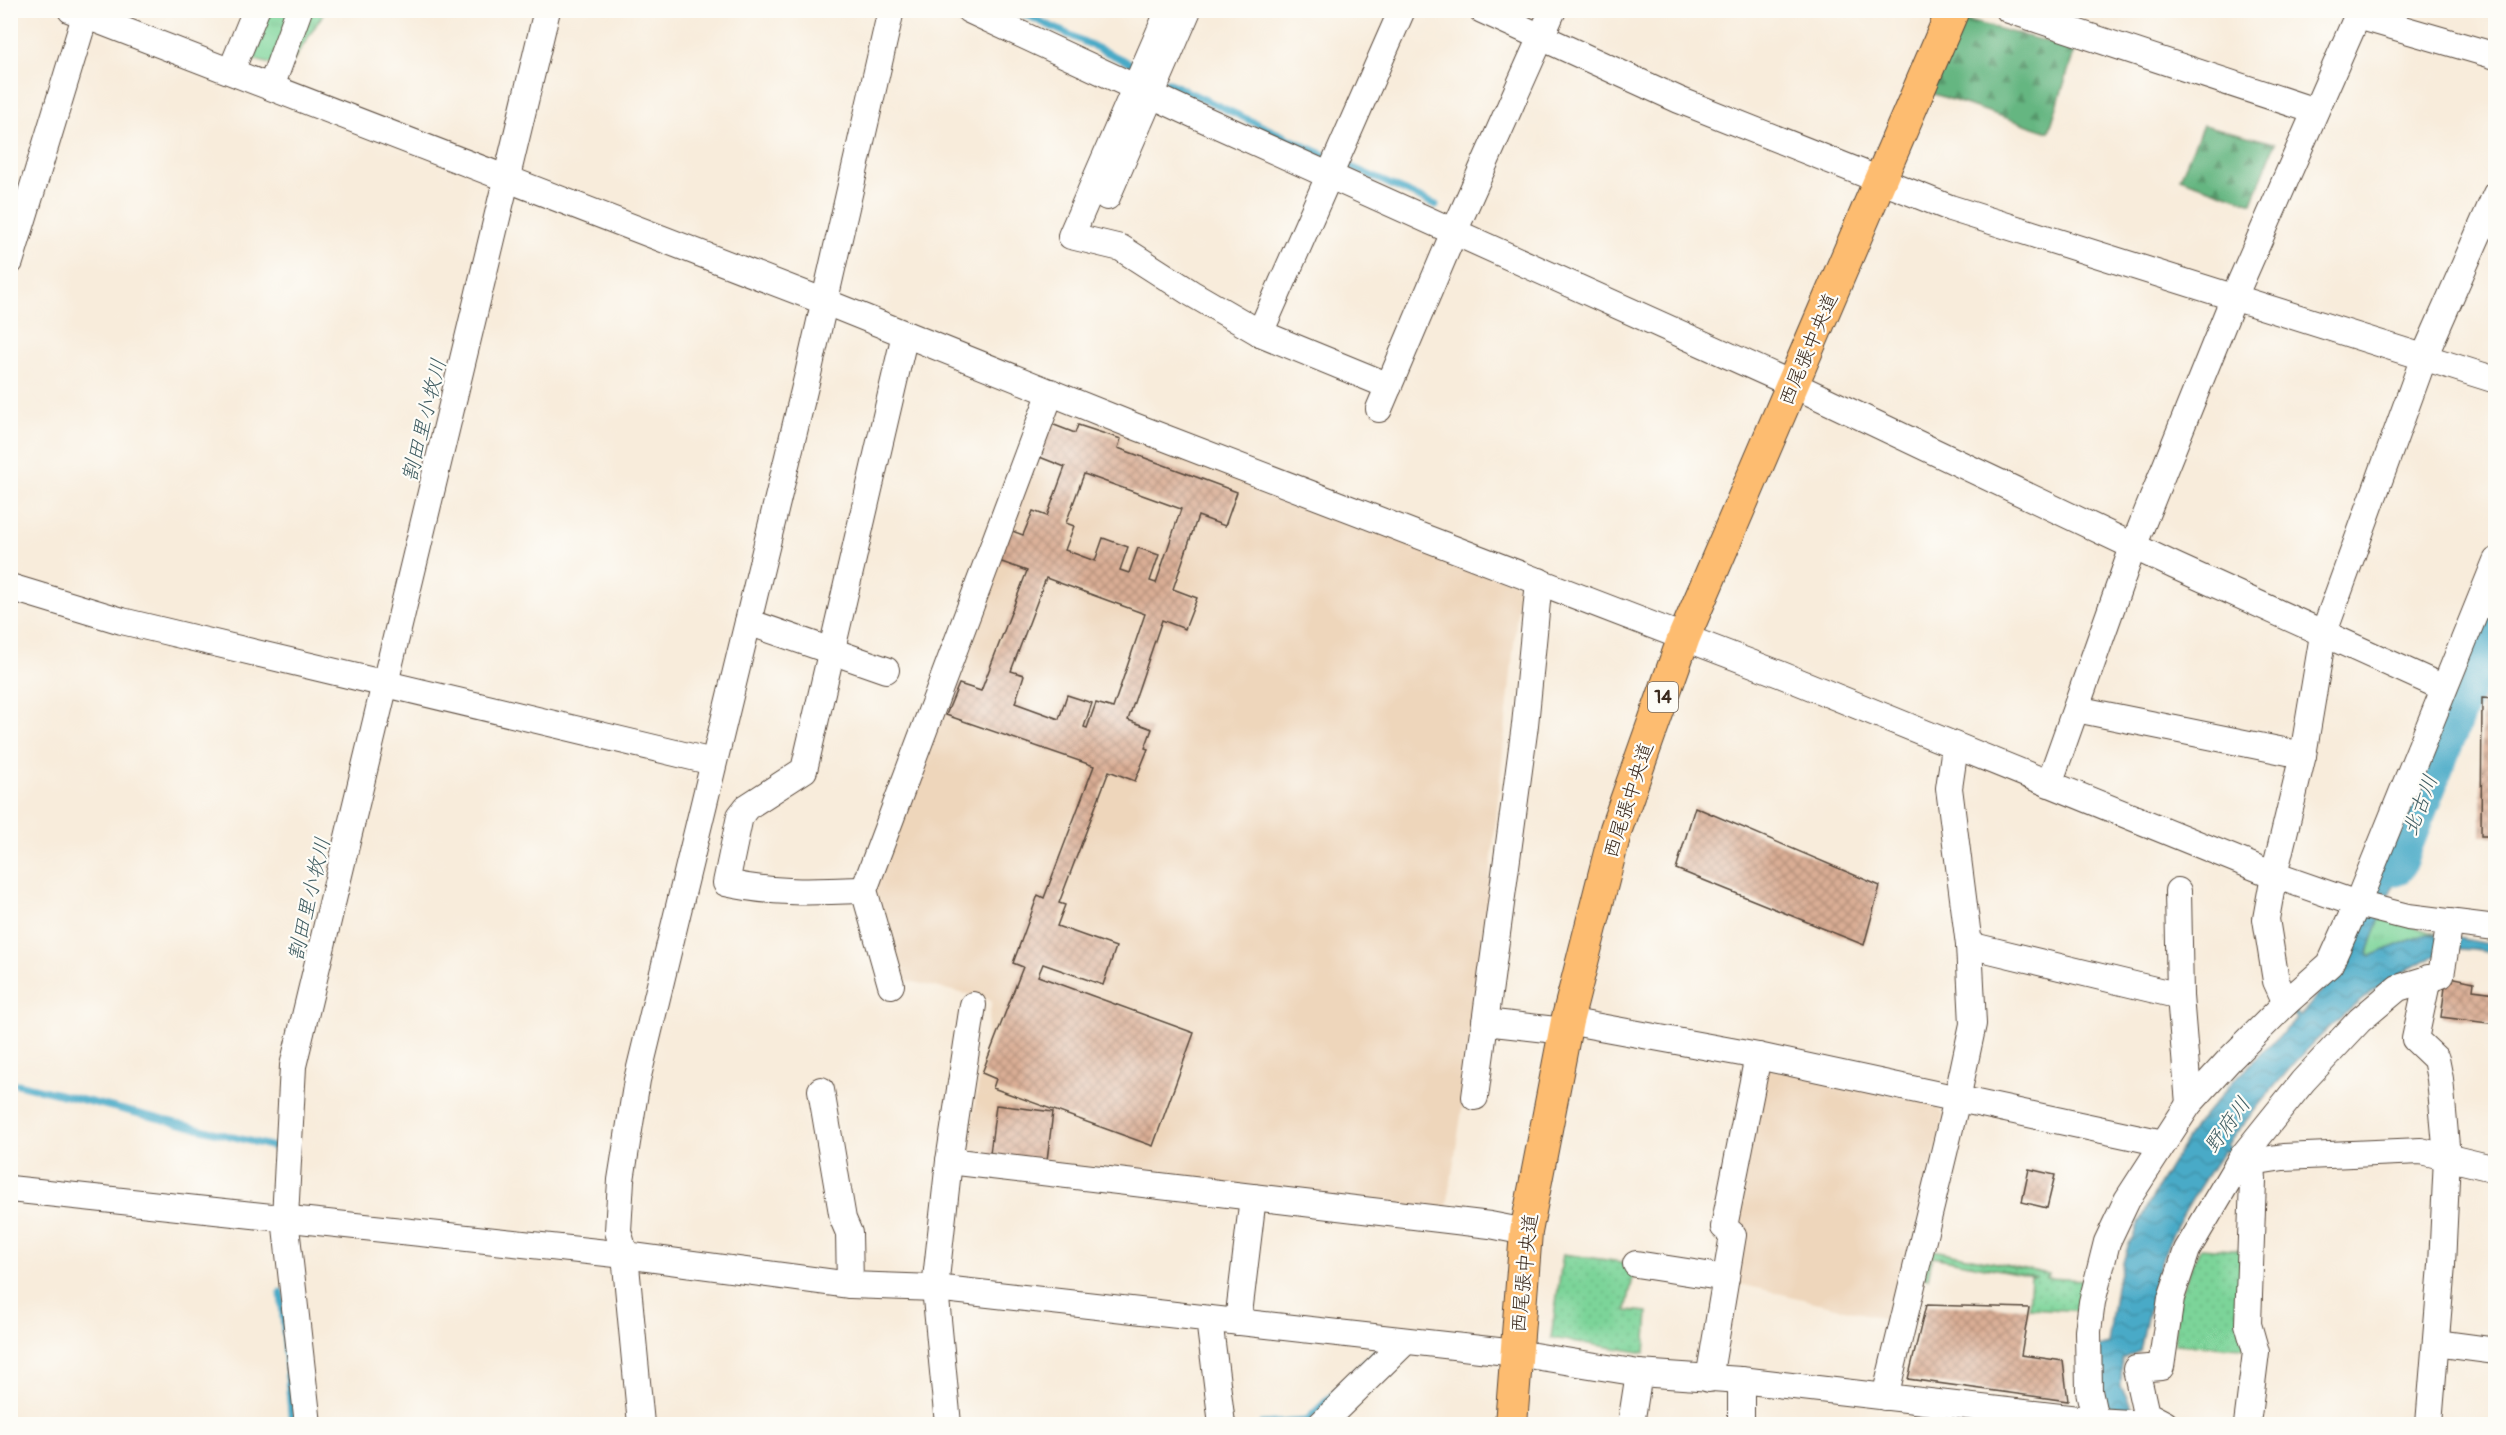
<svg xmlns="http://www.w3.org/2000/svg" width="2506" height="1435" font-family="Pangolin,'Klee One',sans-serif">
	<defs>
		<pattern id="grass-dots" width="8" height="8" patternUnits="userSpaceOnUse" patternTransform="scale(1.5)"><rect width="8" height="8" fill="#7cd499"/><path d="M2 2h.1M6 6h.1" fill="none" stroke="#6cb683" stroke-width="1.8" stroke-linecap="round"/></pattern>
		<pattern id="forest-firs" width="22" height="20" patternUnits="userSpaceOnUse" patternTransform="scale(1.5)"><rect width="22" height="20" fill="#65b681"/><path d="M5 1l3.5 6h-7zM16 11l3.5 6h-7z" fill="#549469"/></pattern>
		<pattern id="park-tufts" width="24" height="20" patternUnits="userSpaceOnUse" patternTransform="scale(1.5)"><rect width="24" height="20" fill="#7cd499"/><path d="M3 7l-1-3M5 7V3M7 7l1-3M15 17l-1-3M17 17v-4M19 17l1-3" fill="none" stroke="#6cb683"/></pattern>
		<pattern id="water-waves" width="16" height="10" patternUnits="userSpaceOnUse" patternTransform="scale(1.5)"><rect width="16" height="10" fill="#48aac7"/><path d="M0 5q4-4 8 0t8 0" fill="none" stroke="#3d8ba1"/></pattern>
		<pattern id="building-cross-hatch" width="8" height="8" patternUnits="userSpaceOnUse" patternTransform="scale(1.5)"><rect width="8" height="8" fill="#daae95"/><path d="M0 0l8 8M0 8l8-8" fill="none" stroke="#b28e79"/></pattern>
	</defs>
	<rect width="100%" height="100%" fill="#fdfcf7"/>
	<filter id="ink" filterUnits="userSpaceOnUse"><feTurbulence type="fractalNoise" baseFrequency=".0167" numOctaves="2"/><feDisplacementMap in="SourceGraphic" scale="12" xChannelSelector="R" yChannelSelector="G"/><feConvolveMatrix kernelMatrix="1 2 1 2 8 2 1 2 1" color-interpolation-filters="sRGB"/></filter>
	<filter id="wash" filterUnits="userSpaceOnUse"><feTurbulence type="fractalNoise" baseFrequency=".008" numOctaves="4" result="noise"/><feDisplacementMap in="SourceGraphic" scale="24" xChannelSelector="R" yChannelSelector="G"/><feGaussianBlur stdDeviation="1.35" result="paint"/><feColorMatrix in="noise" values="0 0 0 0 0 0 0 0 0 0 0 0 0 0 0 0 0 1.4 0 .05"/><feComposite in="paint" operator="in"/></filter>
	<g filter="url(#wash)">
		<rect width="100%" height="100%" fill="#f8ecdb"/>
		<!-- built -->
		<g fill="#eed6bb">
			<polygon points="1055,404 1520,585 1475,1024 1446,1214 967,1154 992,1000 896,978 872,887"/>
			<polygon points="1761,1067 1935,1104 1944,1116 1894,1321 1732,1282 1732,1219"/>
		</g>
		<!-- grass -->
		<g fill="url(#grass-dots)" stroke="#5c7f5c" stroke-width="1.5">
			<polygon points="2200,1248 2250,1251 2244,1348 2174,1344 2177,1300"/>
			<polygon points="1929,1249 2049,1274 2046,1278 2088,1280 2086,1311 2029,1308 2031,1277 2038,1277 1932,1257 1928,1278 1922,1277"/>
			<polygon points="1563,1254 1636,1264 1626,1310 1648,1312 1645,1353 1551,1338"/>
		</g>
		<!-- forest -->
		<g fill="url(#forest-firs)" stroke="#507050" stroke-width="1.5">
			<polygon points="1950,16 2075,49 2049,132 1919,89"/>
			<polygon points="2203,125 2275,143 2252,203 2180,178"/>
		</g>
		<!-- park -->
		<g fill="url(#park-tufts)" stroke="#5c7f5c" stroke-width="1.5">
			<polygon points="269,11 325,11 288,69 249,58"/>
			<polygon points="2380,917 2438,934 2425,934 2370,956 2368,952"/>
		</g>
		<!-- water -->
		<path fill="url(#water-waves)" stroke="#426a72" stroke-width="1.5" d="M 2404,812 L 2421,818 L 2380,917 L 2368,952 L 2370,956 L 2425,934 L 2438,934 L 2495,945 L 2495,953 C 2484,952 2471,949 2459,949 C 2444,951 2429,958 2416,965 C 2338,1005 2280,1077 2227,1145 L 2238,1154 L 2235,1158 L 2224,1150 C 2204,1179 2184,1210 2169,1242 C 2154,1276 2148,1315 2140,1351 L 2122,1359 L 2121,1386 L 2134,1411 L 2111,1424 C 2102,1399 2098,1375 2098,1347 L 2108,1344 L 2116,1286 L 2128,1246 L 2157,1188 L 2194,1127 L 2235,1079 L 2297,1019 L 2291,1013 L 2293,1010 L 2300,1016 L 2345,964 Z"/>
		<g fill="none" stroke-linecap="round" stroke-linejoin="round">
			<!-- stream -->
			<g stroke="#48aac7" stroke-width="7">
				<polyline points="1016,10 1134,65"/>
				<polyline points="1167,82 1331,158"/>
				<polyline points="1347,165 1436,205"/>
				<polyline points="18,1084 278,1148"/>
				<polyline points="281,1292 292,1424"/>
				<polyline points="1262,1424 1306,1421 1378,1351"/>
			</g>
			<!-- river -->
			<polyline stroke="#48aac7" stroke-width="39" points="2395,867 2496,611"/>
		</g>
		<g id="blocks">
			<!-- building -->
			<g fill="url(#building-cross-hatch)" fill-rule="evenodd">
				<path d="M 1049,423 L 1075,433 L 1078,425 L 1121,439 L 1118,448 L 1237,492 L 1225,526 L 1198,516 L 1173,589 L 1197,598 L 1185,629 L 1162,620 L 1128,720 L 1152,729 L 1145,748 L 1148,749 L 1135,781 L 1109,771 L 1059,903 L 1065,905 L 1057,926 L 1116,947 L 1103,985 L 1043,964 L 1038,976 L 1194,1033 L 1153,1146 L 993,1088 L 996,1079 L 982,1073 L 1023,967 L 1013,963 L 1038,895 L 1044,898 L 1094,766 L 946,715 L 959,684 L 981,691 L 1027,571 L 996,560 L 1007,529 L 1023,535 L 1033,511 L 1047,516 L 1065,467 L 1037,456 ZM 1084,474 L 1181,509 L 1156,583 L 1150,581 L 1159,555 L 1138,548 L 1129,573 L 1120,570 L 1128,547 L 1103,538 L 1095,561 L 1065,550 L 1074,526 L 1066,523 ZM 1046,578 L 1145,614 L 1113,708 L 1096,703 L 1087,728 L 1084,727 L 1092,703 L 1067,695 L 1059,719 L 1015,703 L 1024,675 L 1011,671 Z"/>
				<polygon points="2482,698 2496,699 2496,836 2481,836"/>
				<polygon points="1695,807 1880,886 1864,945 1676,869"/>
				<polygon points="2441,975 2474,982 2473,990 2496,993 2496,1024 2441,1017 2446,980"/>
				<polygon points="996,1105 1053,1112 1047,1161 990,1154"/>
				<polygon points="2029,1169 2055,1175 2047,1208 2022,1202"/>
				<polygon points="1926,1305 2029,1308 2021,1355 2063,1361 2068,1401 1908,1379"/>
			</g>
		</g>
	</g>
	<g filter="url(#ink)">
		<use href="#blocks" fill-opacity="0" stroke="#57473a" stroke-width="1.5"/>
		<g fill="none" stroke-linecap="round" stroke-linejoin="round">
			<defs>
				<g id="minor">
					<polyline points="71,10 823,301 1134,426 1782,675 2274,875 2357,904 2408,917 2496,928"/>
					<polyline points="969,10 1186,111 1794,385 2175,566 2444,688"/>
					<polyline points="1169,10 1071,236 1121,248 1191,293 1260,333 1389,386"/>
					<polyline points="1482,10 1679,100 1950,208 2496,380"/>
					<polyline points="2009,10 2315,111"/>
					<polyline points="2358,16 2496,56"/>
					<polyline points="231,71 256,10"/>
					<polyline points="275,76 299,10"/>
					<polyline points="1107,197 1188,10"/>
					<polyline points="10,262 85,16"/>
					<polyline points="1260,333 1402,10"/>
					<polyline points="1379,409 1454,232 1553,10"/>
					<polyline points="10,587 122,621 713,762"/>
					<polyline points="748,622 886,670"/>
					<polyline points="2076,709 2303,755"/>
					<polyline points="2049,784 2133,547 2234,297 2360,10"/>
					<path d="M 864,890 C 816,892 774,894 726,883 L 740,816 L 747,807 L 804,770 L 905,334"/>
					<polyline points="2178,891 2180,996 2189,1104"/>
					<polyline points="1969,945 2180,996"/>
					<polyline points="2428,978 2415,1039 2436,1059 2440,1079 2447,1157 2442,1265 2429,1424"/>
					<polyline points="891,985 864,890 1051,392"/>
					<polyline points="2286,1003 2276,981 2266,919 2274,875 2303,755 2323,635 2424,357 2496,194"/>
					<polyline points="1567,1021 1758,1056 2163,1143"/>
					<polyline points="1485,1022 1565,1031"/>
					<polyline points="821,1090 843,1219 849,1233 850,1285"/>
					<polyline points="1475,1097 1525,725 1539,581"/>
					<polyline points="2242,1157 2252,1162 2283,1157 2421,1151 2496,1169"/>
					<polyline points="949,1161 1490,1225 1526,1232"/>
					<polyline points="10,1189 625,1255 850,1285 935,1288 1516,1353 1639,1373 1741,1380 2095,1421 2148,1424"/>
					<polyline points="1636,1264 1726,1278"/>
					<polyline points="1209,1319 1222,1424"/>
					<polyline points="1238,1322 1253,1197"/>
					<polyline points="2436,1343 2496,1351"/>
					<polyline points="1709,1379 1733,1235 1724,1227 1758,1056"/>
					<polyline points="1885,1397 1957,1099 1973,1024 1969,945 1949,788 1955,747"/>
					<polyline points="308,1424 285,1218 293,1066 547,10"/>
					<polyline points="641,1424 625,1255 618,1231 621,1180 637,1080 808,374 891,10"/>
					<polyline points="948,1424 935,1288 949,1161 973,1005"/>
					<polyline points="1321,1424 1406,1341"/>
					<polyline points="1631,1424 1639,1373"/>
					<polyline points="1741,1424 1741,1380"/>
					<polyline points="2096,1424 2089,1391 2088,1331 2092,1302 2107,1242 2127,1200 2189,1104 2231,1058 2286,1003 2330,964 2357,904 2496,561"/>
					<polyline points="2165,1424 2146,1414 2136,1369 2161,1367 2171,1298 2187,1250 2242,1157 2303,1081 2360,1020 2398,988 2441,975 2450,922"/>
					<polyline points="2247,1424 2256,1352 2248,1324 2253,1180 2252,1162"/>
				</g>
				<polyline id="major" points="1511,1424 1526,1232 1567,1021 1616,829 1684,637 1953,10"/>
			</defs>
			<!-- minor casing -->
			<use href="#minor" stroke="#57473a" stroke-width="28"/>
			<!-- major casing -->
			<use href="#major" stroke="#57473a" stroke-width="34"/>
			<!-- minor -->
			<use href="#minor" stroke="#fff" stroke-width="26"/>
			<!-- major -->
			<use href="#major" stroke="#fdbc70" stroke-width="32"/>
		</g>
	</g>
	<g text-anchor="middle" stroke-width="4.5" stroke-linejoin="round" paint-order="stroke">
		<!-- shield labels -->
		<rect fill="#fdfcf7" stroke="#75695f" stroke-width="1.5" x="1648" y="682" width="30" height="30" rx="4.5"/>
		<g font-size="18" font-weight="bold" fill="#3b2a1e">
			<text x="1663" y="703">14</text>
		</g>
		<!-- street labels -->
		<g font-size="20" fill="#3b2a1e" stroke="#fdfcf7">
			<text transform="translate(1808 349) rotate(-67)" y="7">西尾張中央道</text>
			<text transform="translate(1628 800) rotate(-72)" y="7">西尾張中央道</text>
			<text transform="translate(1524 1273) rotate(-84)" y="7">西尾張中央道</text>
		</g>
		<!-- water labels -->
		<g font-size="21" font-style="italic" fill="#405d62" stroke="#fdfcf7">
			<text transform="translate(424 420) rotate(-76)" y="7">割田里小牧川</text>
			<text transform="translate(2420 805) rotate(-69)" y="7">北古川</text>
			<text transform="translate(309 899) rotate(-77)" y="7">割田里小牧川</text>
			<text transform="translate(2227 1125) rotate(-54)" y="7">野府川</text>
		</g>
	</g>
	<!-- margin -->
	<rect width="2506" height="1435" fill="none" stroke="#fdfcf7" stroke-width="36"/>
</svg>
